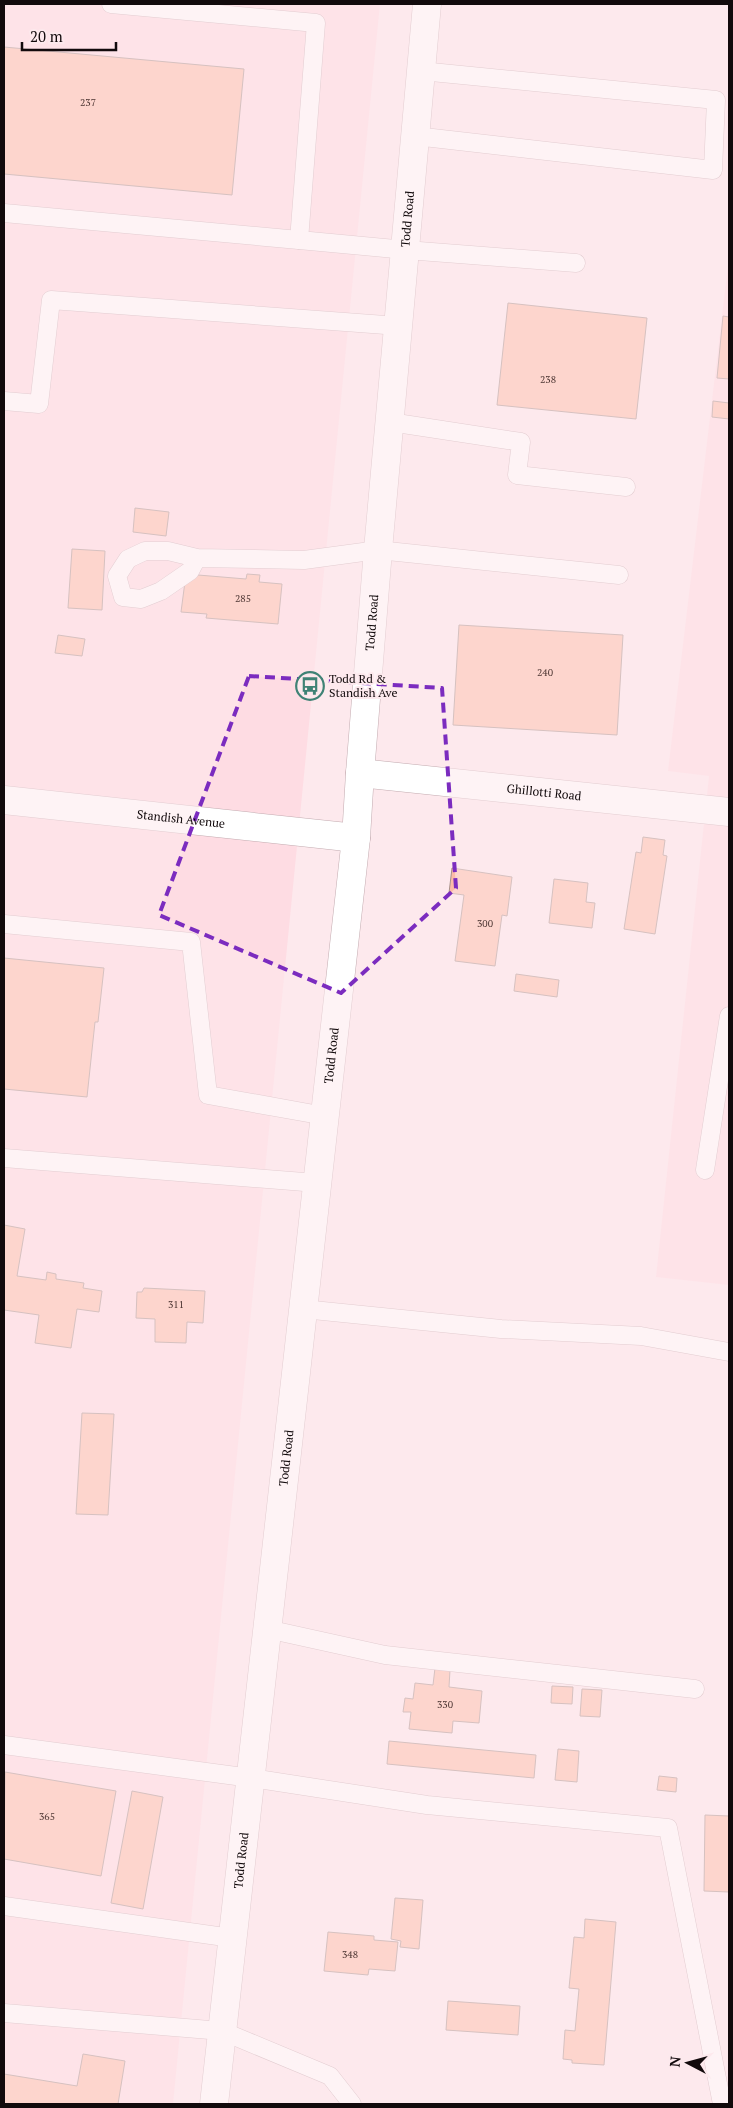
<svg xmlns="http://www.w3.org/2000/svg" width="733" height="2108" font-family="'PT Serif',serif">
	<rect width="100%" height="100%" fill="#fde9ed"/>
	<!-- built -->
	<g fill="#fedce3">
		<polygon points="4,4 380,4 173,2104 4,2104"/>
		<polygon points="729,257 729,1285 656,1277 709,776 668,771"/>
	</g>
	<!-- building -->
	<g fill="#fdbca7" stroke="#a7918a">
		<polygon points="4,47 244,69 232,195 4,174"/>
		<polygon points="508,303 647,318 636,419 497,405"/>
		<polygon points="723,316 729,317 729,379 717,378"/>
		<polygon points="713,401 729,403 729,419 712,417"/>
		<polygon points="135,508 169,512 166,536 133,532"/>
		<polygon points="72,549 105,551 102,610 68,608"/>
		<polygon points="186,574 246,579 247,574 260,575 259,582 282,584 278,624 206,618 207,614 181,612"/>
		<polygon points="459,625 623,635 617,735 453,725"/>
		<polygon points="58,635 85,639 82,656 55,653"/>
		<polygon points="643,837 665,840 663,855 667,856 655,934 624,929 636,852 641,853"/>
		<polygon points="452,868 512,877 507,916 502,915 495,966 455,961 464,895 449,893"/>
		<polygon points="554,879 588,883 586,902 595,903 592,928 549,923"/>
		<polygon points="4,958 104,968 98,1022 95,1022 87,1097 4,1089"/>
		<polygon points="516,974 559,980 557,997 514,991"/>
		<polygon points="4,1225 25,1229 17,1276 46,1280 47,1272 56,1274 56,1279 84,1283 83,1288 102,1291 99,1312 77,1309 71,1348 35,1343 39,1315 4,1310"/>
		<polygon points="144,1288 205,1291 203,1323 187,1322 186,1343 155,1342 155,1319 136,1318 137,1292 142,1292"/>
		<polygon points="82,1413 114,1414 108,1515 76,1514"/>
		<polygon points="435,1668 450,1670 449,1687 482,1691 479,1723 453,1721 452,1733 409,1729 411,1712 403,1712 405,1698 413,1699 415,1683 433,1685"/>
		<polygon points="552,1686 573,1687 572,1704 551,1703"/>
		<polygon points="582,1689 602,1690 600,1717 580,1716"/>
		<polygon points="389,1741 536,1755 534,1778 387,1764"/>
		<polygon points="558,1749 579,1751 577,1782 555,1780"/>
		<polygon points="5,1772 116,1791 101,1876 4,1859"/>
		<polygon points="659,1776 677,1778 676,1792 657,1790"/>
		<polygon points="132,1791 163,1797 143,1909 111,1903"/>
		<polygon points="705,1815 729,1816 729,1892 704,1891"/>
		<polygon points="395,1898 423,1900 419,1949 400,1947 401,1941 391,1939"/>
		<polygon points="585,1919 616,1922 604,2065 572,2063 572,2060 563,2059 565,2030 575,2031 579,1989 569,1988 574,1937 584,1938"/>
		<polygon points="328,1932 374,1936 374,1940 398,1942 395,1971 369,1969 368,1975 324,1971"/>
		<polygon points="448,2001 520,2006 518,2035 446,2030"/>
		<polygon points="83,2054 125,2061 118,2104 4,2104 4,2074 77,2086"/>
	</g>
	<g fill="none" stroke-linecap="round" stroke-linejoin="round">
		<defs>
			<g id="service">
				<polyline points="111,4 316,23 299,240 406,250 576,263"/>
				<polyline points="415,136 713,170 716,100 421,71"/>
				<polyline points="4,213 299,240"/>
				<polyline points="4,401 39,404 51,300 399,326"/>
				<polyline points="390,422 521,442 517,475 626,487"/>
				<polyline points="197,558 190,571 161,591 141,599 123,597 117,576 128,559 145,551 168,551 197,558 304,560 378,550 619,575"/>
				<polyline points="4,924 191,942 208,1095 325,1116"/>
				<polyline points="4,1158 317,1183"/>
				<polyline points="705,1170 729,1016"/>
				<polyline points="303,1309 501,1329 641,1336 729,1352"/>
				<polyline points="267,1629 385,1655 695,1689"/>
				<polyline points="4,1745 251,1778 427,1805 668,1828 722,2104"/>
				<polyline points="4,1906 232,1938"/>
				<polyline points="4,2013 222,2031 330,2076 352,2104"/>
			</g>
			<g id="minor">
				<path id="s1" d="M 360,773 L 729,812"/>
				<path id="s2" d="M 4,800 L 356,838"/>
			</g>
			<g id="secondary">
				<path id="s3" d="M 214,2104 L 356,838 L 360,773 L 378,550 L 427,4"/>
			</g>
		</defs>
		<!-- service casing -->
		<use href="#service" stroke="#c3abb0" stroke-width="19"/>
		<!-- minor casing -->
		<use href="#minor" stroke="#c3abb0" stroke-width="29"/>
		<!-- secondary casing -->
		<use href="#secondary" stroke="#c3abb0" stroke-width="29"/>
		<!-- service -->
		<use href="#service" stroke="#fff" stroke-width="18"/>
		<!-- minor -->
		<use href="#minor" stroke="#fff" stroke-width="28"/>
		<!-- secondary -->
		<use href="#secondary" stroke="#fff" stroke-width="28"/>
	</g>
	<!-- marked area -->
	<path d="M0 0H733V2108H0ZM 249,676 L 442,688 L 456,888 L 341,993 L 159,915 Z" fill="#fde9ed" fill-opacity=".55" fill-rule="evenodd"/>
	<path fill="none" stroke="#7b2cbf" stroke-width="4" stroke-dasharray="10 6" stroke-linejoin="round" d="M 249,676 L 442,688 L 456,888 L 341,993 L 159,915 Z"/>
	<!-- icons -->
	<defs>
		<symbol id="bus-ring" viewBox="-11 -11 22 22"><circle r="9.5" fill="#fde9ed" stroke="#3f8275" stroke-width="1.5"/><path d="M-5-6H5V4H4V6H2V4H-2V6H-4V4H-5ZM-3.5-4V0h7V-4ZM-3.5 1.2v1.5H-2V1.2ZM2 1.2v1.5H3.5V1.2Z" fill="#3f8275"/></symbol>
	</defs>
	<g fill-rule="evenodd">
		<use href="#bus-ring" x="294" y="670" width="32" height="32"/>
	</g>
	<g text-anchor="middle" stroke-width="4" stroke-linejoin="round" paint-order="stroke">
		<!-- number labels -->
		<g font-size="10" fill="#4d3633">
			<text x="88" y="106">237</text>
			<text x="548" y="383">238</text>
			<text x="243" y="602">285</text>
			<text x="545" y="676">240</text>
			<text x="485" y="927">300</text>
			<text x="176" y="1308">311</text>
			<text x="445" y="1708">330</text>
			<text x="47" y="1820">365</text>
			<text x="350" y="1958">348</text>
		</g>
		<!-- street labels -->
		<g font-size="12" fill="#120a0c" stroke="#fde9ed">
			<text dy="4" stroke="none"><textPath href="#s3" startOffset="1895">Todd Road</textPath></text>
			<text dy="4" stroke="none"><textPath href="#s3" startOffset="1490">Todd Road</textPath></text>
			<text dy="4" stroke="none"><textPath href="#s1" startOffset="185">Ghillotti Road</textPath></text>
			<text dy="4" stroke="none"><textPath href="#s2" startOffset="178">Standish Avenue</textPath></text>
			<text dy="4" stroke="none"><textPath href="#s3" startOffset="1055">Todd Road</textPath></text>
			<text dy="4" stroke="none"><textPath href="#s3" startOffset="650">Todd Road</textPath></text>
			<text dy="4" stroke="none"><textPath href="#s3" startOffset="245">Todd Road</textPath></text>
		</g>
		<!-- poi labels -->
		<g font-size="12" fill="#120a0c" stroke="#fde9ed" text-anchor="start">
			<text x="329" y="683">Todd Rd &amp;<tspan x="329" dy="14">Standish Ave</tspan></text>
		</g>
	</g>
	<!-- border -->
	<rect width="733" height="2108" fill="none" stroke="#120a0c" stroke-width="10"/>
	<!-- north arrow -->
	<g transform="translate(688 2063) rotate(276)" stroke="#fde9ed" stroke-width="4" paint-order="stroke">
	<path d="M0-4L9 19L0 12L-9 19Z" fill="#120a0c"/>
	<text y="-8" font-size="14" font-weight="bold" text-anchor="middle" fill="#120a0c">N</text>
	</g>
	<!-- scale -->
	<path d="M22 42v8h94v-8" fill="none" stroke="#120a0c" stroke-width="2.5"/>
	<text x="30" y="42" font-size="15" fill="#120a0c" stroke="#fde9ed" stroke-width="4" paint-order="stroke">20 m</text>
</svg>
